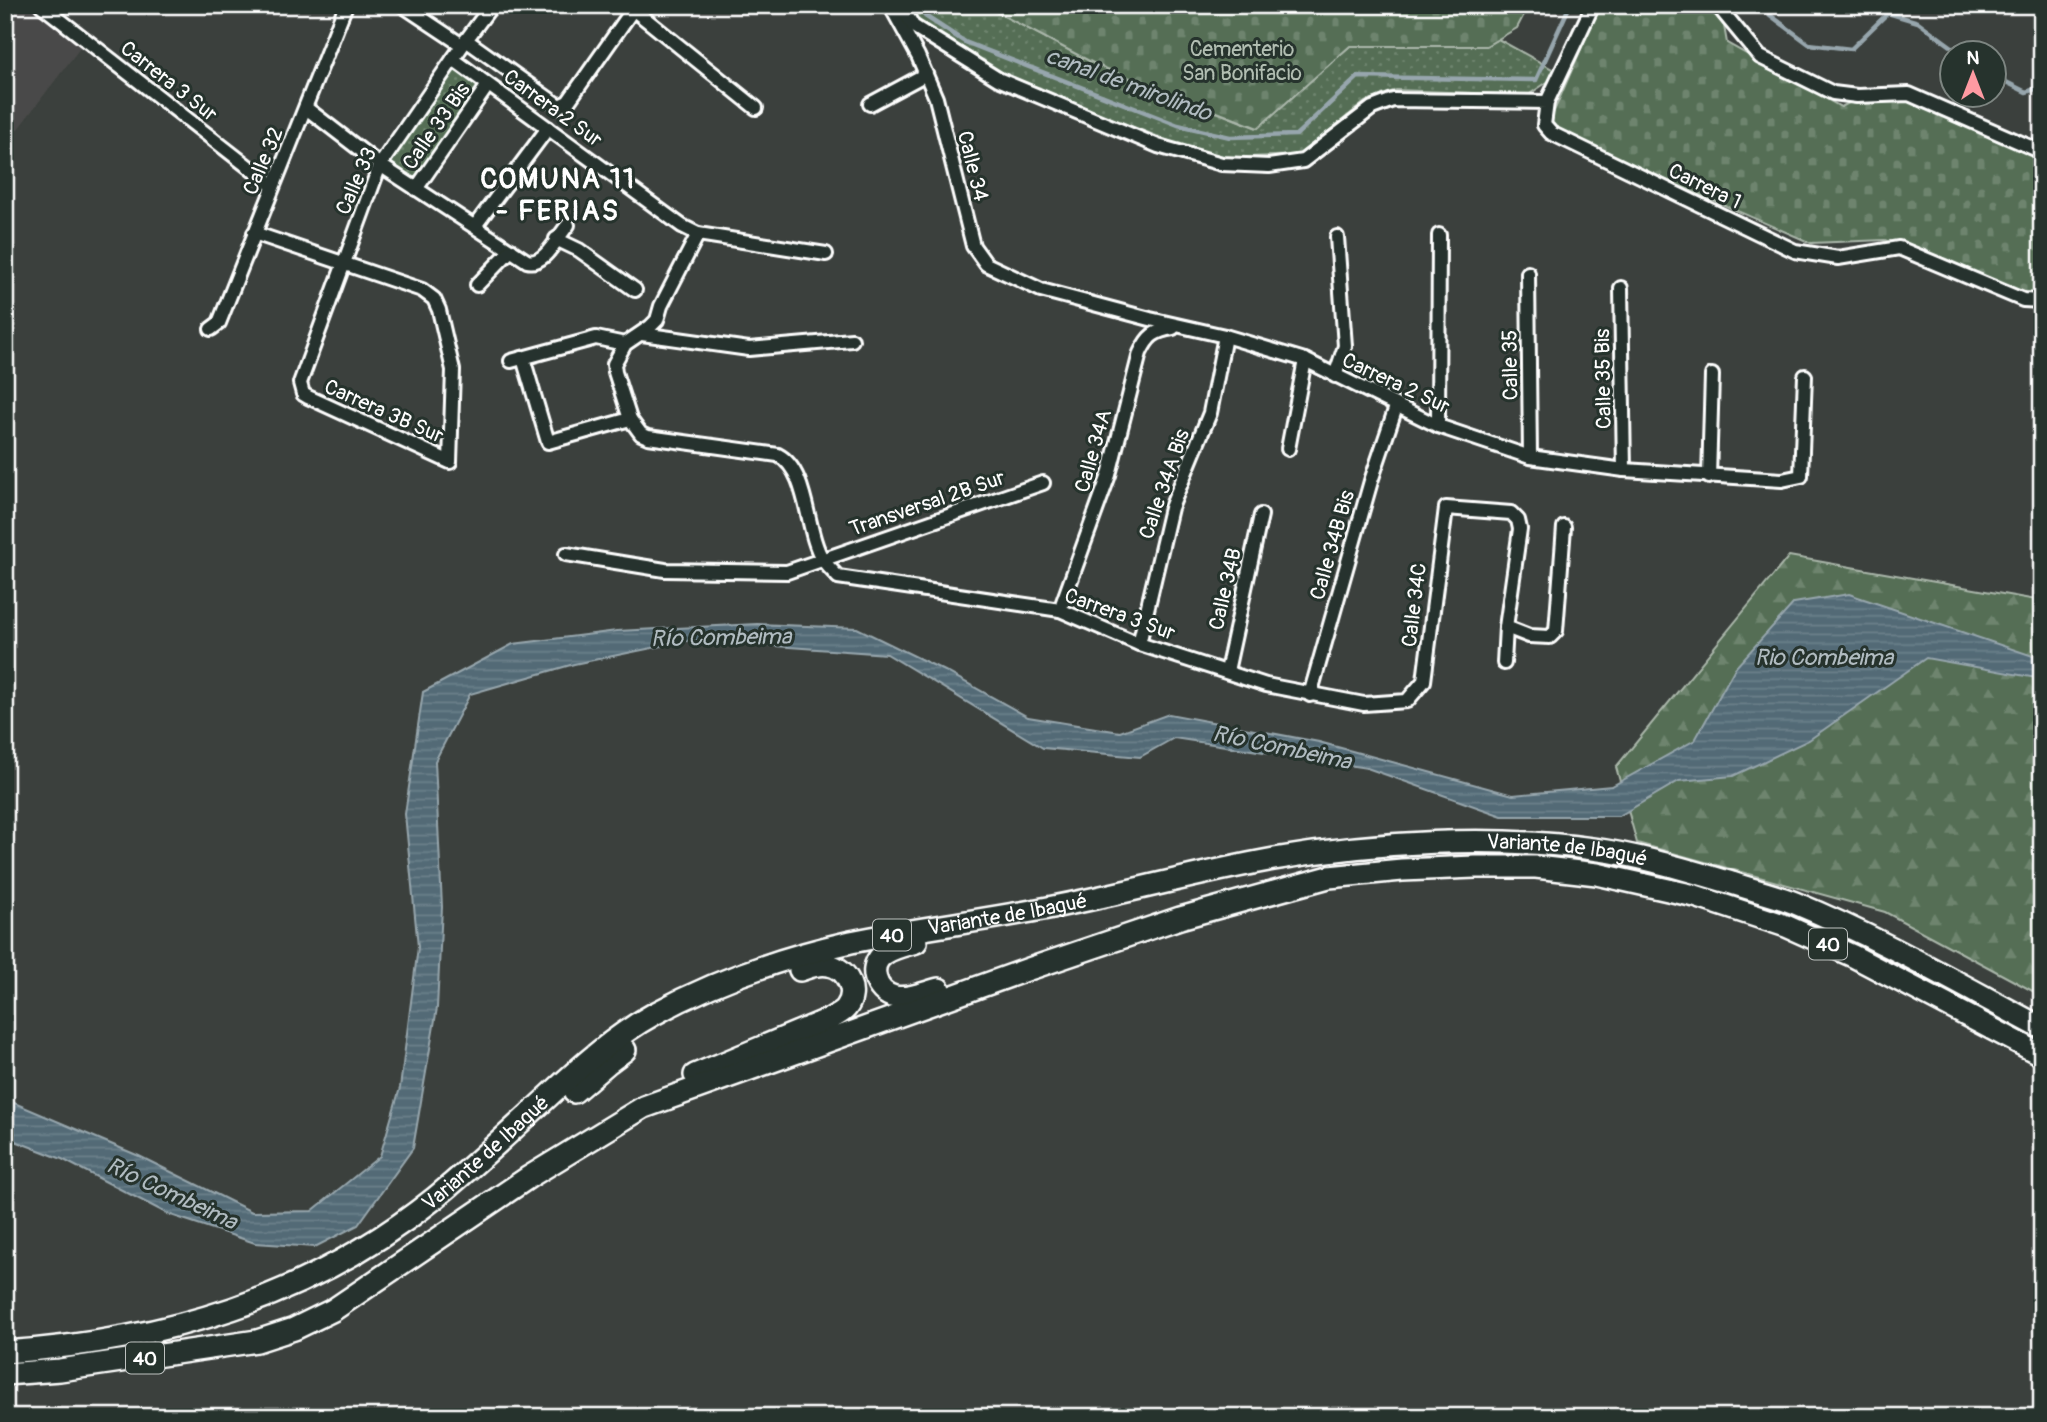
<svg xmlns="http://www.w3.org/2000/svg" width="2047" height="1422" font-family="Pangolin,sans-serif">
	<defs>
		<pattern id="green-dots" width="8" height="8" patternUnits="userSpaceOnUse" patternTransform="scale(1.75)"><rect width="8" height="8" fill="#546e55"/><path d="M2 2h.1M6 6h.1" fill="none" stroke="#6e846e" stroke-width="1.8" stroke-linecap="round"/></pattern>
		<pattern id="forest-firs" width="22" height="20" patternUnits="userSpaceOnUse" patternTransform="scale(1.75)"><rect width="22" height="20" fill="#546e55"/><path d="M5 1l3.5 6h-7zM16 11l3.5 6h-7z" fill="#6e846e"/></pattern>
		<pattern id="cemetery-stones" width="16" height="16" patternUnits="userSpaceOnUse" patternTransform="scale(1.75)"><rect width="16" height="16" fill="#546e55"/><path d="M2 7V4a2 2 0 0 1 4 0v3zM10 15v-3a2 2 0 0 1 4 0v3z" fill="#6e846e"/></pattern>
		<pattern id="water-rules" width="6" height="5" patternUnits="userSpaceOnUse" patternTransform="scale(1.75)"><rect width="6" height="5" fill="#526a76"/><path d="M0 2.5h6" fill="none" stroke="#6c808b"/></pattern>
	</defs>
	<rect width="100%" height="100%" fill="#3b403d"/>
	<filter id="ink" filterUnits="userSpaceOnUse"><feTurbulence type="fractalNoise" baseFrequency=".0143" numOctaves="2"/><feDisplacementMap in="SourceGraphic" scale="14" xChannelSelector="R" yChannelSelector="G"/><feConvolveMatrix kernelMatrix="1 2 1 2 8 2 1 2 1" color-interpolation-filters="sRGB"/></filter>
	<g filter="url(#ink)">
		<!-- built -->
		<polygon fill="#494948" points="5,5 34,5 84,43 5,146"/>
		<!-- green -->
		<g fill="url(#green-dots)" stroke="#aab6aa" stroke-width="2">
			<polygon points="907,5 983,5 1097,65 1257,128 1350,46 1486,46 1498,39 1556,71 1549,81 1528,95 1396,90 1365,102 1299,155 1223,158 1179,145 1000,74 917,23"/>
			<polygon points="453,59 488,85 416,189 380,165"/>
		</g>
		<!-- forest -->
		<polygon fill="url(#forest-firs)" stroke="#aab6aa" stroke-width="2" points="1789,556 2042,601 2042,996 1885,912 1637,843 1616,767"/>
		<!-- cemetery -->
		<g fill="url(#cemetery-stones)" stroke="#aab6aa" stroke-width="2">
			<polygon points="983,5 1529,5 1517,28 1486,46 1350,46 1258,128 1097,65"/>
			<polygon points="1600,5 1708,5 1724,26 1727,43 1841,107 1853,101 1908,100 2042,158 2042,294 2034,298 2013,294 1885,240 1811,243 1556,132 1548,125"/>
		</g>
		<!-- water -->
		<polygon fill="url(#water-rules)" stroke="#97a6ad" stroke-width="2" points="1849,594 2042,659 2042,679 1926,658 1809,740 1733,776 1679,781 1619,816 1502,816 1367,768 1174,738 1140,757 1043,748 887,654 691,640 574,664 470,694 435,761 442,907 437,1008 413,1148 358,1225 315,1247 255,1243 168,1214 62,1159 5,1137 5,1099 139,1156 252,1212 312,1211 380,1156 400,1088 418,947 405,814 423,692 513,644 617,631 757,624 857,628 945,671 1028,717 1120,732 1169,714 1319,742 1513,795 1612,786 1695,740 1735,668 1794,603"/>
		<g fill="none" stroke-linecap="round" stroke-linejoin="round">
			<!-- stream -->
			<g stroke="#97a6ad" stroke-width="4.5">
				<polyline points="918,5 925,16 965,42 1178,125 1230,137 1296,135 1358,77 1536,80 1570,5"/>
				<polyline points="1765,5 1770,15 1809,44 1851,49 1888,13 1918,22 1959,52"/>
				<polyline points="1994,76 2026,92 2042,87"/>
			</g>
			<defs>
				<g id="street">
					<polyline points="41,5 273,186"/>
					<polyline points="402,5 462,45"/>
					<polyline points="628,5 756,108"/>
					<polyline points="890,5 918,56 936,98 973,246 986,264 1041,290 1150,319 1225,336 1305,360 1438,426 1530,457 1624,470 1782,480 1801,476 1805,376"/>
					<polyline points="901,5 913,26 998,79 1158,146 1222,164 1269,166 1303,161 1372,108 1393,100 1547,102 1544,125 1551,133 1795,251 1838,258 1899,248 2023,300 2042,301"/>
					<polyline points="1717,5 1760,57 1833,93 1857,96 1909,94 2042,152"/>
					<polyline points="466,40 559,106 568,102 636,5"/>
					<polyline points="453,59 682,226 698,234 826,254"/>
					<polyline points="1547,102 1593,5"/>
					<polyline points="870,104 926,74"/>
					<path d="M 306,108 L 380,165 L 527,261 C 545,266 557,237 568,225"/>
					<polyline points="416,189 488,85"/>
					<polyline points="475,226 548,128"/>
					<polyline points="254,233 422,290 434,299 439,310 453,370 450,462 308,397 303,394 300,383 380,165 466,40 492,5"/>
					<path d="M 698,234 L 661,306 L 657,320 L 650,327 L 625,344 L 614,364 L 615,372 L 630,419 L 641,434 L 648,437 L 778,455 C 809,471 805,532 823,560 C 827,566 833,571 838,577 L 1060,610 L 1139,644 L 1266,685 L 1364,704 L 1407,701 L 1424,681 L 1446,508 L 1511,513 L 1518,520 L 1520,529 L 1506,627 L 1504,663"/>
					<polyline points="556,239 579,250 635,290"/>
					<polyline points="1528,273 1530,457"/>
					<polyline points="477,285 511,250"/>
					<polyline points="1621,288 1624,470"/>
					<polyline points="211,329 219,323 346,5"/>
					<polyline points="642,334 749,349 852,340"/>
					<polyline points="523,358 548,442 630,419"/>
					<polyline points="511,361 596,338 625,344"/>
					<polyline points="1335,376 1345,346 1337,237"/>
					<polyline points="1438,426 1439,235"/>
					<polyline points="1288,449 1305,360"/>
					<polyline points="1709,477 1712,375"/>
					<polyline points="566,554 665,570 787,572 1043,483"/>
					<path d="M 1060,610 L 1109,475 L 1140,353 C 1148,336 1154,331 1173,328"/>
					<polyline points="1506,627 1529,636 1550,637 1556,631 1564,527"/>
					<polyline points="1139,644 1171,508 1210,413 1225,336"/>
					<polyline points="1227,671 1261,515"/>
					<polyline points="1310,695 1371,481 1396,407"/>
				</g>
				<g id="highway">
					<path d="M 916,942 C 906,945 893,947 884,954 C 867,965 875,993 895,997 C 908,1000 926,992 939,989"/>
					<path d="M 695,1075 L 832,1018 C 836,1015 842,1013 846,1008 C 859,992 847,968 828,965 C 818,963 809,967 800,970"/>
					<polyline points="574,1092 609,1062 625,1050"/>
					<path id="s1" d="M 5,1352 C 164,1341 309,1299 435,1198 C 474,1166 512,1130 550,1095 C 582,1065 616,1035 654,1014 C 715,981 784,957 851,942 C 919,928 989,920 1058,906 C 1130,892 1201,872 1274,859 C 1373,842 1493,835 1593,849 C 1639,855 1687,870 1732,883 C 1753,890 1775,895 1795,903 C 1880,938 1961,985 2042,1028"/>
					<polyline points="5,1374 60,1370 257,1341 294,1329 333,1310 529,1177 644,1107 1029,969 1180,918 1329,877 1402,870 1475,867 1536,867 1597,874 1695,896 1786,926 1853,956 2042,1055"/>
				</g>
			</defs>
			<!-- street casing -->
			<use href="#street" stroke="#fff" stroke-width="18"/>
			<!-- highway casing -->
			<use href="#highway" stroke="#fff" stroke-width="26"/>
			<!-- street -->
			<use href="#street" stroke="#26332d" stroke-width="12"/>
			<!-- highway -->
			<use href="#highway" stroke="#26332d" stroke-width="21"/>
		</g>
	</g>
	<g text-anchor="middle" stroke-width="6" stroke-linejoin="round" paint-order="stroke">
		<!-- shield labels -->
		<g fill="#26332d" stroke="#bec2c0" stroke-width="2">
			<rect x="873" y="919.5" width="38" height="31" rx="5"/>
			<rect x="1809" y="928.5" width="38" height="31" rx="5"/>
			<rect x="126" y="1342.5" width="38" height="31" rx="5"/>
		</g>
		<g font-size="19" font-weight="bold" fill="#fff">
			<text x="892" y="942">40</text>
			<text x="1828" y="951">40</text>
			<text x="145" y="1365">40</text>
		</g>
		<!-- park labels -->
		<g font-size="21" fill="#b2beb2" stroke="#26332d">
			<text x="1242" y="56">Cementerio<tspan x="1242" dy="24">San Bonifacio</tspan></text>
		</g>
		<!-- street labels -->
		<g font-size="21" fill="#fff" stroke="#26332d">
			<text transform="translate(169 81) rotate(38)" y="7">Carrera 3 Sur</text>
			<text transform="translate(553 108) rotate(36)" y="7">Carrera 2 Sur</text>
			<text transform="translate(436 126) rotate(-55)" y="7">Calle 33 Bis</text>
			<text transform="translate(263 161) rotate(-67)" y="7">Calle 32</text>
			<text transform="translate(973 166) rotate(76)" y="7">Calle 34</text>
			<text transform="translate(356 181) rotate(-66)" y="7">Calle 33</text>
			<text transform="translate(1705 186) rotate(26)" y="7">Carrera 1</text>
			<text transform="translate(1510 365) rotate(-91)" y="7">Calle 35</text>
			<text transform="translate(1603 379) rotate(-91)" y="7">Calle 35 Bis</text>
			<text transform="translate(1396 383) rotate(25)" y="7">Carrera 2 Sur</text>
			<text transform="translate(384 411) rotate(24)" y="7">Carrera 3B Sur</text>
			<text transform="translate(1093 451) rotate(-74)" y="7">Calle 34A</text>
			<text transform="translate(1164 484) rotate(-71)" y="7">Calle 34A Bis</text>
			<text transform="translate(927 503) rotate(-19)" y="7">Transversal 2B Sur</text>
			<text transform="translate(1332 545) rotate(-74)" y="7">Calle 34B Bis</text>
			<text transform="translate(1225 589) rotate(-77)" y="7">Calle 34B</text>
			<text transform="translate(1414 605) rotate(-83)" y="7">Calle 34C</text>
			<text transform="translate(1120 614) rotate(20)" y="7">Carrera 3 Sur</text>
			<text dy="7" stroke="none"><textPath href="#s1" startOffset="1687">Variante de Ibagué</textPath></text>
			<text dy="7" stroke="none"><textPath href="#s1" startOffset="1120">Variante de Ibagué</textPath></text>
			<text dy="7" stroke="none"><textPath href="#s1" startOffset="532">Variante de Ibagué</textPath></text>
		</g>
		<!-- water labels -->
		<g font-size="23" font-style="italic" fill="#b1bcc1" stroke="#26332d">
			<text transform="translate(1129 84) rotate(20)" y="8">canal de mirolindo</text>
			<text transform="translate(721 637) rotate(-1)" y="8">Río Combeima</text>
			<text x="1824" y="665">Rio Combeima</text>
			<text transform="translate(1282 747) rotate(12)" y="8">Río Combeima</text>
			<text transform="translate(172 1193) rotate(25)" y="8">Río Combeima</text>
		</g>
		<!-- district labels -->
		<g font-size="28" font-weight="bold" letter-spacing="2" fill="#fff" stroke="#26332d">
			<text x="558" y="188">COMUNA 11<tspan x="558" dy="32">- FERIAS</tspan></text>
		</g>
	</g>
	<!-- margin -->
	<rect width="2047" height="1422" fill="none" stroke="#26332d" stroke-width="28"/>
	<rect x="14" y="14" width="2019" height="1394" fill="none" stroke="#fff" stroke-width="2.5" filter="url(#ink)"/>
	<!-- north arrow -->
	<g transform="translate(1973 74)"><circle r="33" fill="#26332d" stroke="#7d8581" stroke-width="2"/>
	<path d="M0-5L12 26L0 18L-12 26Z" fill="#ff9aa2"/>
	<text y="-10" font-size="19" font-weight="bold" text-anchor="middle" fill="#ffffff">N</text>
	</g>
</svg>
